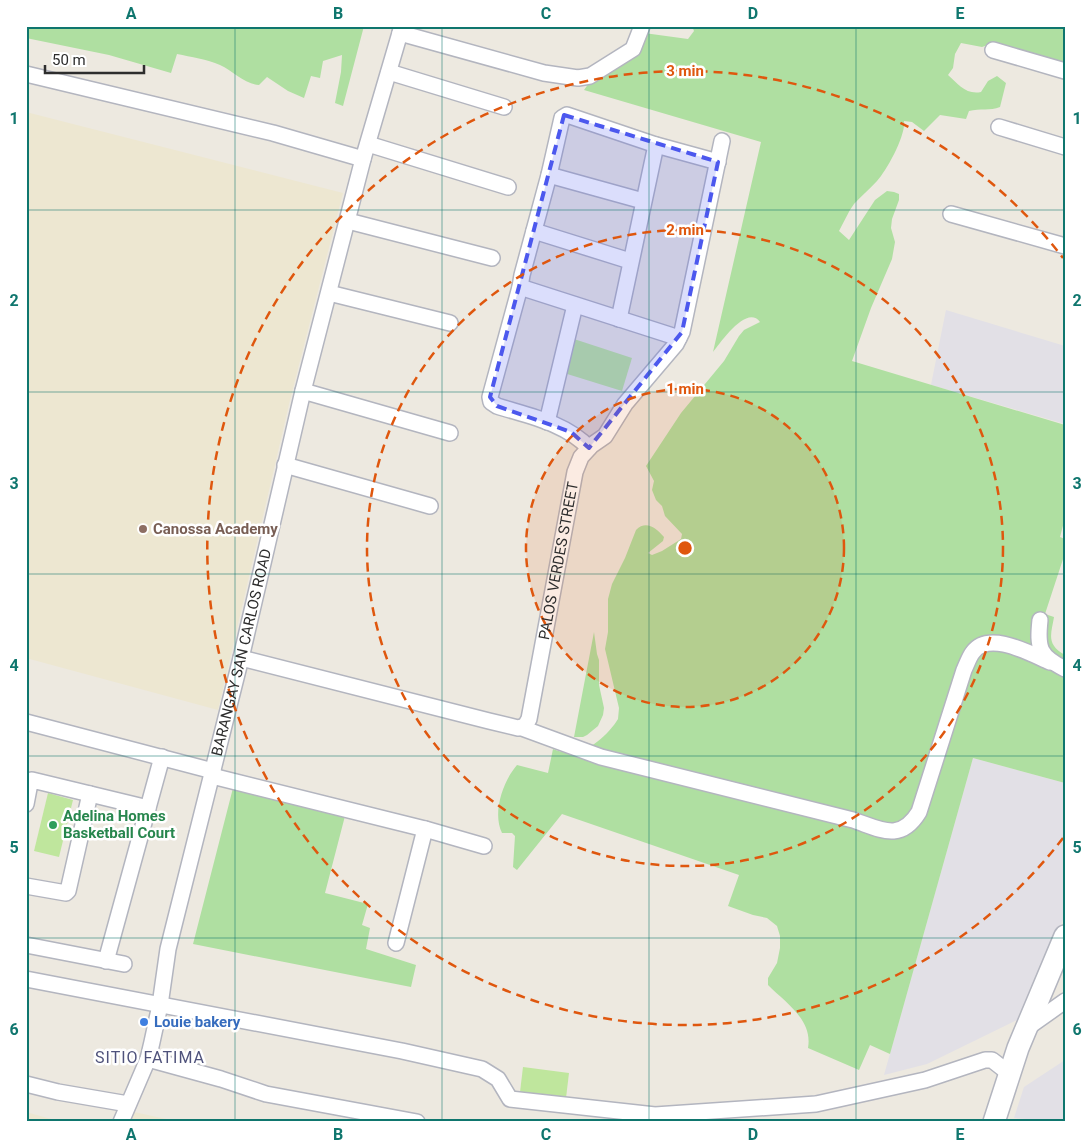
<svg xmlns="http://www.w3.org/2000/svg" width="1091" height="1148" font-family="Roboto,sans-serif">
	<rect width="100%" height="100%" fill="#ede9e0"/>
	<!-- industrial -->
	<g fill="#e2e0e6">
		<polygon points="946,310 1065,346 1065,424 931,385"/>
		<polygon points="973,758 1065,783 1065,915 1021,1018 927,1064 884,1075"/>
		<polygon points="1065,1060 1065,1122 1014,1118 1024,1087"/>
	</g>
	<!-- education -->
	<g fill="#ede7d1">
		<polygon points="26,112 343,193 290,400 218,710 26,658"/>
		<polygon points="26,1112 62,1122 26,1122"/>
		<polygon points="134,1112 180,1122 130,1122"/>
	</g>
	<!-- green -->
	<g fill="#afdfa1">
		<path d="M 26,26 L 364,26 L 343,106 L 335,103 L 341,72 L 342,55 L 323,61 L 320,78 L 311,76 L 304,98 L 288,91 L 267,77 L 259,85 C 244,84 233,71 220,65 C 207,59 191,57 177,54 L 171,73 L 109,55 L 26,38 Z"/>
		<path d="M 692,26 L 1065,26 L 1065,66 L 988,45 L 982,47 L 961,43 L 955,54 L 953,68 L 948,75 C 958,84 966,95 981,92 L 988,81 L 997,76 L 1006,83 L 1000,107 C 990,111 980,108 969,111 L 966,119 L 940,115 L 924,131 L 912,122 L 904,121 C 906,135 887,170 877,181 C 870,189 861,196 854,204 C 848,212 844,222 839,231 L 849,240 L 875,200 L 887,191 L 894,192 L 899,194 L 899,200 L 892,219 L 891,228 L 895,242 L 892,259 L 871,308 L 852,361 L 1065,425 L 1065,518 L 1060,537 L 1065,539 L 1065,553 L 1045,614 L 1054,617 C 1051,635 1046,644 1065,655 L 1065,783 L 973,758 L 890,1054 L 870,1045 L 859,1070 L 808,1048 C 813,1020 786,1003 768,985 L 768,978 L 777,963 L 780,948 L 780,936 L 777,926 L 767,918 L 753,915 L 728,906 L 739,875 L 562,814 L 517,870 L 513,867 L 515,836 L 512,833 L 502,833 C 492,813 503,781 517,765 L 548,773 L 553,749 C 558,751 564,753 569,753 C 587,754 609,734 618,719 L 619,708 L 605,649 L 608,632 L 608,599 L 612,584 L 625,558 L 636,530 C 646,520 656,528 664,537 L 663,541 L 648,553 L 652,555 L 662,551 L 681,539 L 682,534 L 665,516 L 662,506 L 656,500 L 652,490 L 654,481 L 646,466 L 681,413 L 724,361 L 739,336 L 744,330 L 760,322 C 747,304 721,342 713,352 L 761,142 L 584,90 L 589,83 L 644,33 L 688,39 L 694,31 Z"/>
		<polygon points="594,632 597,654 599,660 599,685 604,708 603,715 598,726 587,735 583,737 574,737"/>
		<polygon points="233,788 345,816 325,893 368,904 362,925 370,928 366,949 416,965 411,987 193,944"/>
	</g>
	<!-- pitch -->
	<g fill="#bfe69d">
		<polygon points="574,339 632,358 622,391 564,373"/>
		<polygon points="48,793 73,800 59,857 34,851"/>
		<polygon points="523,1067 569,1073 566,1098 520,1092"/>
	</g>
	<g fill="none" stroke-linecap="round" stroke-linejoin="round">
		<defs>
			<g id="street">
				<polyline points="400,33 544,73 578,78 590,76 633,49 642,26"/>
				<polyline points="993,50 1065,71"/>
				<polyline points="389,72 504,107"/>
				<polyline points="26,74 273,133 363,159"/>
				<polyline points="999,127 1065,147"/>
				<polyline points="368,144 508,187"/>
				<polyline points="549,175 643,201"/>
				<polyline points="951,214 1065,246"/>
				<polyline points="348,221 492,258"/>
				<polyline points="534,231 630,261"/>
				<polyline points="520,287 679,338"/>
				<polyline points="329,293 450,323"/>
				<polyline points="619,319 656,145"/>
				<polyline points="303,391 450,433"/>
				<polyline points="547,422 575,305"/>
				<path d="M 589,448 C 566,423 529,416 497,406 L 491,402 L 490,397 L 520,287 L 522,275 L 549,175 L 562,118 L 567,115 L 656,145 L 718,162"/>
				<polyline points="285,465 430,506"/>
				<path d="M 1040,620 C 1037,648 1039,656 1065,669"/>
				<path id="s1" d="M 241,658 L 489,721 L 518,728 L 525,726 L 529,719 L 575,472 L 581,457 L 592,445 L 605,436 L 625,404 L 676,344 L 682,332 L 722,141"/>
				<polyline points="26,722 213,771"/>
				<path d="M 522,728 L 601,757 L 853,820 C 880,829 900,843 919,812 L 964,670 C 967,664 969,657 973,652 C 989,630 1031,654 1050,662"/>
				<polyline points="212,776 425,829 396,943"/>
				<polyline points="26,804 30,783 32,780 148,808"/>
				<polyline points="425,829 484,846"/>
				<polyline points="26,886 66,893 68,891 90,794"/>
				<polyline points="26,945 124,964"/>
				<polyline points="106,961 162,757"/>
				<polyline points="26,979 402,1051 482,1069 498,1079 510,1099 655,1115 816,1104 925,1080 985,1060 992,1060 1010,1074"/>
				<polyline points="1027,1028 1065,1001"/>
				<polyline points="148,1059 221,1079 266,1094 417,1122"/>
				<polyline points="26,1084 58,1092 128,1104"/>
				<path id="s2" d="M 121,1122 L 148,1059 L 152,1042 L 160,1005 L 168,949 L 241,658 L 303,391 L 363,159 L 402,26"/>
			</g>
			<polyline id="secondary" points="994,1122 1018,1048 1065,936"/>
		</defs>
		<!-- street casing -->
		<use href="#street" stroke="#b3b5bf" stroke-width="18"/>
		<!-- secondary casing -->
		<use href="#secondary" stroke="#b3b5bf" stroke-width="24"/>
		<!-- street -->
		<use href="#street" stroke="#fff" stroke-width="15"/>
		<!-- secondary -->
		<use href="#secondary" stroke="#fff" stroke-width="21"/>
	</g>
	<!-- marked area -->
	<path fill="#4c58ee" fill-opacity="0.2" stroke="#4c58ee" stroke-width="4" stroke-dasharray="10 6" stroke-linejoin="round" d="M 564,115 L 718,162 L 682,332 L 589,448 L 571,432 L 497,406 L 490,397 Z"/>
	<!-- grid -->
	<path fill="none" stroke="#0f766e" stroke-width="1" stroke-opacity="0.55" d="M 235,26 L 235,1122M 442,26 L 442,1122M 649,26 L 649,1122M 856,26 L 856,1122M 26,210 L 1065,210M 26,392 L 1065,392M 26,574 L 1065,574M 26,756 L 1065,756M 26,938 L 1065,938"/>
	<!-- distance rings -->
	<circle cx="685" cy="548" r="159" fill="#df570e" fill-opacity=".12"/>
	<g fill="none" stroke="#df570e" stroke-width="2.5" stroke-dasharray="9 6">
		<circle cx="685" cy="548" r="159"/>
		<circle cx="685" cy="548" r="318"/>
		<path d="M1063 838A477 477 0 1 1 1063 258"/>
	</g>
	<!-- markers -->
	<circle fill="#8d6e63" stroke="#fff" stroke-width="2" cx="143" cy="529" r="5"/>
	<circle fill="#2e9e5b" stroke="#fff" stroke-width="2" cx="53" cy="825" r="5"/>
	<circle fill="#3f7fe0" stroke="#fff" stroke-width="2" cx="144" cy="1022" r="5"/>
	<g text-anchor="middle" stroke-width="5" stroke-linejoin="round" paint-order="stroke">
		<!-- education labels -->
		<g font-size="15" font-weight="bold" fill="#785e54" stroke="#fff" text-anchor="start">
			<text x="153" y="534">Canossa Academy</text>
		</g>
		<!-- street labels -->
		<g font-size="15" fill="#2d2d2d" stroke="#fff">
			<text dy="5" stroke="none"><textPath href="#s1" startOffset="462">PALOS VERDES STREET</textPath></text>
			<text dy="5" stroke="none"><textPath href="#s2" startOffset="486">BARANGAY SAN CARLOS ROAD</textPath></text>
		</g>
		<!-- leisure labels -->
		<g font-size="15" font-weight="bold" fill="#27864d" stroke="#fff" text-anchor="start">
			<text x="63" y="821">Adelina Homes<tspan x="63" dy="17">Basketball Court</tspan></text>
		</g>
		<!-- shop labels -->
		<g font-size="15" font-weight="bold" fill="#366cbe" stroke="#fff" text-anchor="start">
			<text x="154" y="1027">Louie bakery</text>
		</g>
		<!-- neighbourhood labels -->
		<g font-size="16" letter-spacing="1" fill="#4f527b" stroke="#fff">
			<text x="150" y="1063">SITIO FATIMA</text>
		</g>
	</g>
	<circle cx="685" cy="548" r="8" fill="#df570e" stroke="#fff" stroke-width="2.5"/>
	<g font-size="15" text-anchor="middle" font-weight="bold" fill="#df570e" stroke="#fff" stroke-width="5" stroke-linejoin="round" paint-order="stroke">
		<text x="685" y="76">3 min</text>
		<text x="685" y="235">2 min</text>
		<text x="685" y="394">1 min</text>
	</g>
	<!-- border -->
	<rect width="1091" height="1148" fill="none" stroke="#ffffff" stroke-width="55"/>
	<!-- scale -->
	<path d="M45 65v8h99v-8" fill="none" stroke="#2d2d2d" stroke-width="2.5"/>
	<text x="52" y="65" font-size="15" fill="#2d2d2d" stroke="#ffffff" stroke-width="4" paint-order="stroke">50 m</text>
	<rect x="28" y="28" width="1036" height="1092" fill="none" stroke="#0f766e" stroke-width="2"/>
	<g font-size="16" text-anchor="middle" font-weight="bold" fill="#0f766e">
		<text x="131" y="19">A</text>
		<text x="338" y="19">B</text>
		<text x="546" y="19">C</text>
		<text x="753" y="19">D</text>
		<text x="960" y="19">E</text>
		<text x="14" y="124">1</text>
		<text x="1077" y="124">1</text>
		<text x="14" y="306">2</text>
		<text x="1077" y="306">2</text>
		<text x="14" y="489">3</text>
		<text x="1077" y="489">3</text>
		<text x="14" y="671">4</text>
		<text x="1077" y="671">4</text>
		<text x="14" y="853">5</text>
		<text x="1077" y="853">5</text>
		<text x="14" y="1035">6</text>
		<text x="1077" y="1035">6</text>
		<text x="131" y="1140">A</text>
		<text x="338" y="1140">B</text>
		<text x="546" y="1140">C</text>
		<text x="753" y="1140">D</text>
		<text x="960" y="1140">E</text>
	</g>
</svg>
